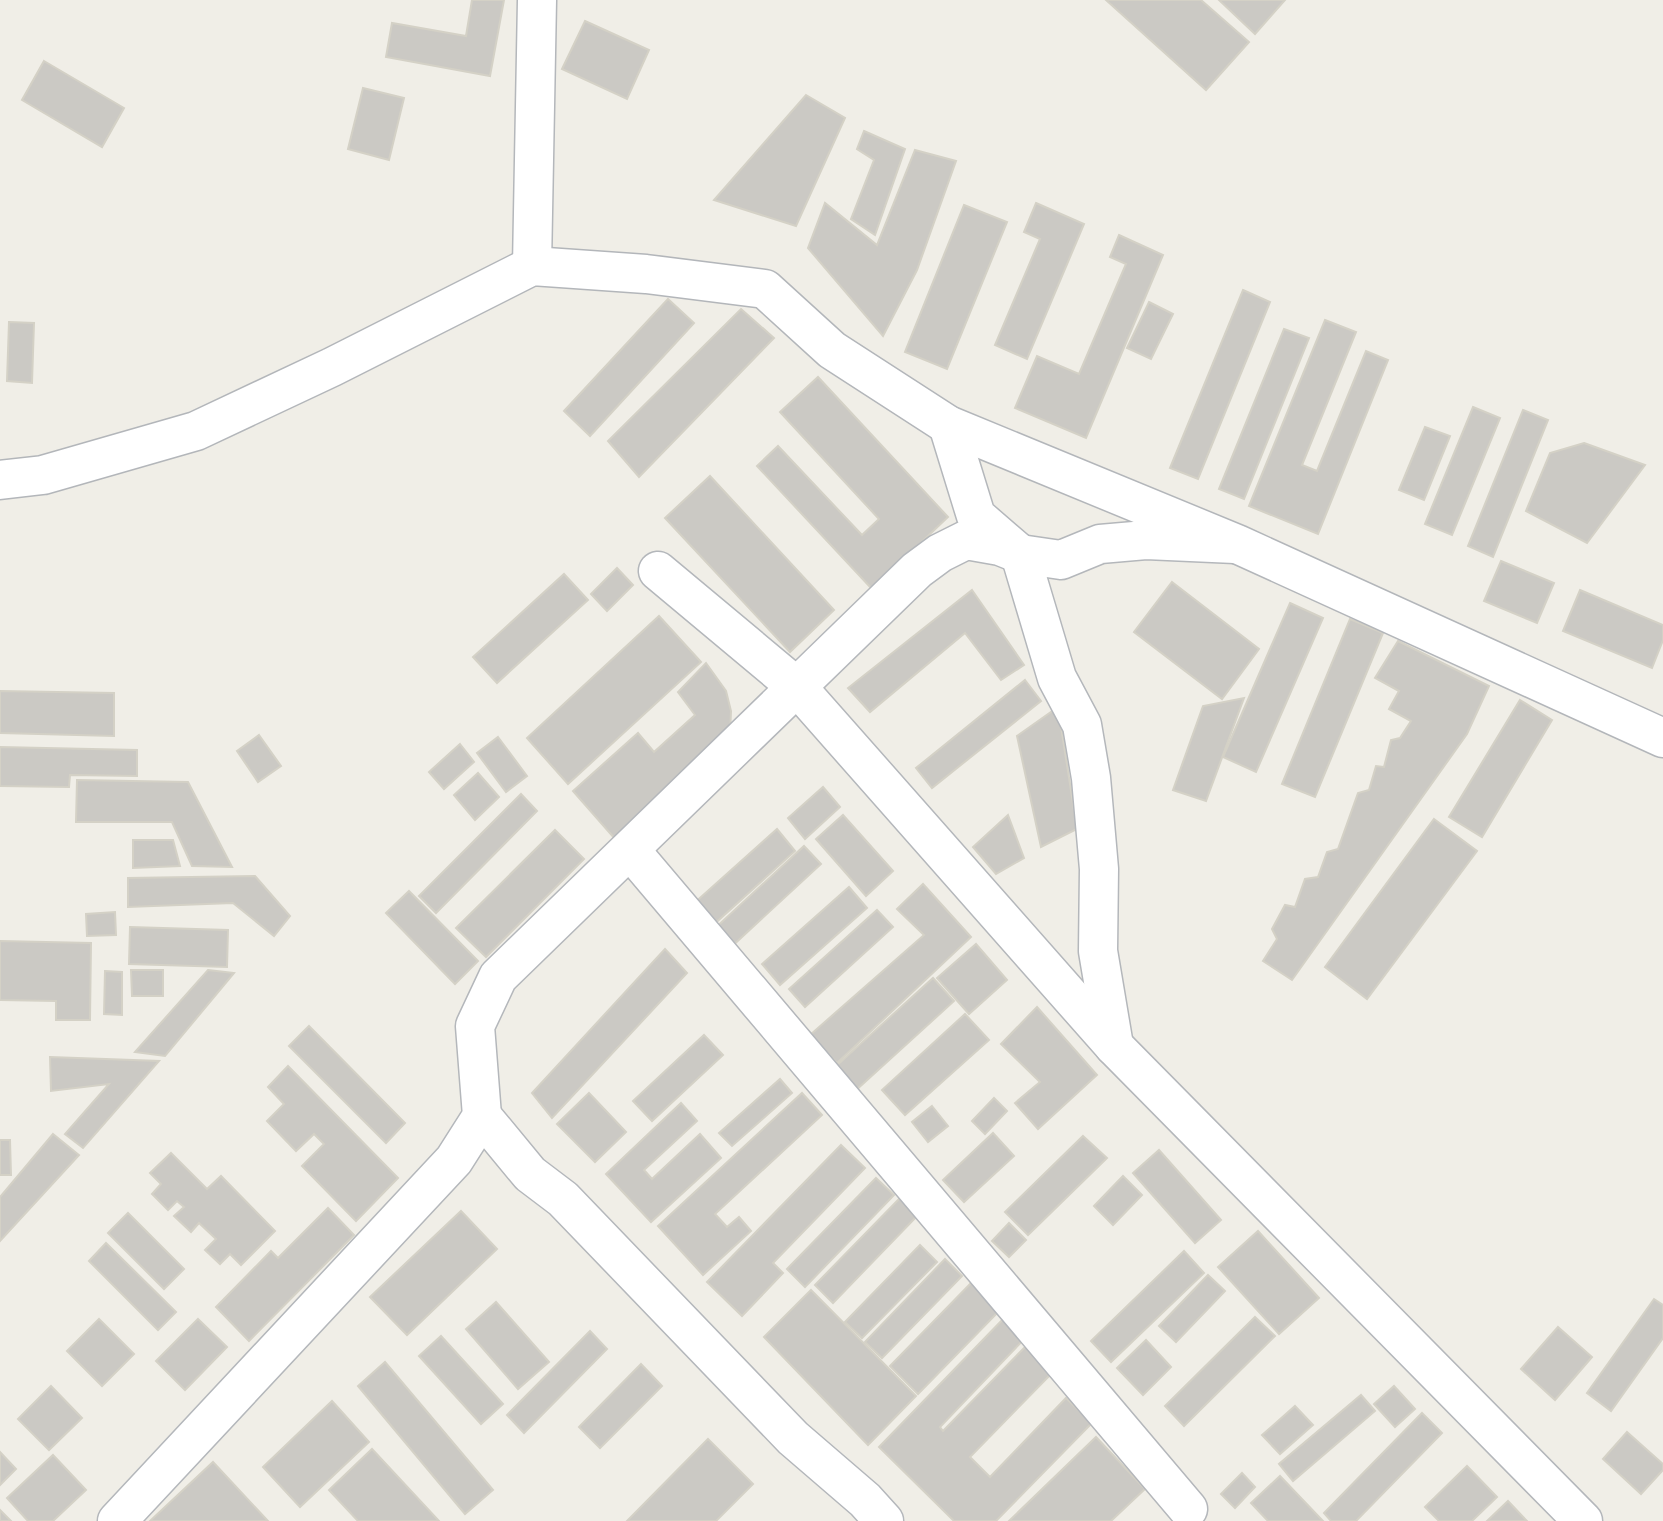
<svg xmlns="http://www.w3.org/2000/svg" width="1663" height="1521" font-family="'Alegreya Sans',sans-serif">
	<rect width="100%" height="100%" fill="#f0eee7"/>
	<!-- building -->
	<g fill="#cbc9c4" stroke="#d4d1c6" stroke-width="2">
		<polygon points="472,0 504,0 490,76 386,57 392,23 466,36"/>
		<polygon points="1106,0 1201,0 1249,42 1206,90"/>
		<polygon points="1219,0 1285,0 1255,34"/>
		<polygon points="585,21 649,50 627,99 562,69"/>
		<polygon points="44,61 124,108 102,147 22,100"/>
		<polygon points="363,88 404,98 389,160 348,149"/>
		<polygon points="806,95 845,118 796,226 714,200"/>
		<polygon points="864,131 905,149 875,235 851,219 874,160 857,149"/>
		<polygon points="915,150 956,161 917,270 883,336 808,248 825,203 877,245"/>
		<polygon points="1036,203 1084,224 1027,359 995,345 1040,239 1024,232"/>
		<polygon points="964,205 1007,222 947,369 905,352"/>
		<polygon points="1119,235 1163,255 1086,438 1015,408 1037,356 1079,374 1126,264 1110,257"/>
		<polygon points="1243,290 1270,302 1198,479 1170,468"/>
		<polygon points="668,299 694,323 590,436 564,411"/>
		<polygon points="1149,302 1173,314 1151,359 1127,348"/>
		<polygon points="741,309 774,338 639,477 608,441"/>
		<polygon points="1325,320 1356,332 1302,465 1317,471 1366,351 1388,360 1318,534 1249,506"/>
		<polygon points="9,322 34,323 32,383 7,381"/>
		<polygon points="1284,329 1309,338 1244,499 1219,489"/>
		<polygon points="818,377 948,517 872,589 757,466 778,446 862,535 879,519 780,412"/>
		<polygon points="1473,407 1500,418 1452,535 1425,524"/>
		<polygon points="1523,410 1548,420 1493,557 1468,546"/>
		<polygon points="1425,427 1450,436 1424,500 1399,490"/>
		<polygon points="1584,443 1645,465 1587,543 1526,511 1550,453"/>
		<polygon points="710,476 834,610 790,652 665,518"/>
		<polygon points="1501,561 1554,583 1537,623 1484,601"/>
		<polygon points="617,568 633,585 607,611 591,594"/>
		<polygon points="564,574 588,600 497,683 473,657"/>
		<polygon points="1172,582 1259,649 1222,699 1134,632"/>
		<polygon points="972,590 1024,665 1001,680 965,633 870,712 848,688"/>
		<polygon points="1580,590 1663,625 1663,640 1652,668 1563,631"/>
		<polygon points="1290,603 1323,618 1256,772 1223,757"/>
		<polygon points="659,616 701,662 568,784 527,738"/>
		<polygon points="1350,619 1383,633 1315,797 1282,784"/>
		<polygon points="1398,641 1489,686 1467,734 1292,980 1263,961 1277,939 1272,929 1285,905 1295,907 1305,879 1318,877 1327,852 1338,849 1358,793 1369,790 1376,766 1384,767 1391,740 1400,738 1411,721 1389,709 1399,691 1375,678"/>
		<polygon points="706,663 726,691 731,711 730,735 616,840 573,791 638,733 654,752 695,715 678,692"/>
		<polygon points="1025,680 1041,701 932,788 916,768"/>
		<polygon points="0,691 114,693 114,736 0,733"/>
		<polygon points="1244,698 1206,801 1173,790 1203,706"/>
		<polygon points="1520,700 1552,720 1482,837 1449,817"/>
		<polygon points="1058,707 1077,829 1041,847 1017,736"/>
		<polygon points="259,735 281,766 258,782 237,751"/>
		<polygon points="498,737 527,776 506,792 477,753"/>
		<polygon points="460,744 474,762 444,789 429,772"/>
		<polygon points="0,747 137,750 137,776 70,775 69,787 0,786"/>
		<polygon points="478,773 499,797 475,820 454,795"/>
		<polygon points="77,780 188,782 232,867 192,866 172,822 76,822"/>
		<polygon points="823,787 840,807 805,839 788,818"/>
		<polygon points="521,794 537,811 436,913 419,896"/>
		<polygon points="843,815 893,871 866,896 816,839"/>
		<polygon points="1008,815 1024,858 996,874 973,847"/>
		<polygon points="1434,819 1477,851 1367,999 1325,967"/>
		<polygon points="777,829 795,851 711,927 692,905"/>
		<polygon points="555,830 584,859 486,957 456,928"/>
		<polygon points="133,840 173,840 180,866 133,868"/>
		<polygon points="804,846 821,864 729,949 712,931"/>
		<polygon points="255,876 290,916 274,936 233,903 128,907 128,878"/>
		<polygon points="923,884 971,937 837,1063 810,1035 924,935 897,909"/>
		<polygon points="849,887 867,908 780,985 762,964"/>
		<polygon points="409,891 478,961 455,984 386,913"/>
		<polygon points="877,910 893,927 805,1007 789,989"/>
		<polygon points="115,912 116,935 87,936 86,914"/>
		<polygon points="130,927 228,930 227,967 129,964"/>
		<polygon points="0,941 91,943 90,1020 56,1020 56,1001 0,1000"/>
		<polygon points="976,944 1007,980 969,1014 937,978"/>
		<polygon points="665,949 687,973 552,1118 532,1093"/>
		<polygon points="131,970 163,970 163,996 132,996"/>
		<polygon points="208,970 234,973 165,1056 135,1052"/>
		<polygon points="105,971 122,972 122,1015 104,1014"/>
		<polygon points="933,978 954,1001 855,1091 834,1068"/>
		<polygon points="1037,1007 1097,1075 1038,1129 1015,1103 1040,1082 1001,1044"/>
		<polygon points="965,1014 989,1040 905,1115 882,1090"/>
		<polygon points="309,1026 405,1123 386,1143 289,1046"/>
		<polygon points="704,1035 723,1055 652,1121 633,1101"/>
		<polygon points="50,1057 159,1061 83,1148 65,1134 109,1084 51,1091"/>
		<polygon points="288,1066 398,1178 356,1221 302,1166 324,1144 314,1134 296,1151 267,1121 284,1104 268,1087"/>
		<polygon points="780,1079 792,1093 732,1146 719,1133"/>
		<polygon points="589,1093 626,1132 595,1162 557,1124"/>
		<polygon points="802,1093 822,1115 715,1214 727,1227 739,1217 751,1231 703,1275 658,1226"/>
		<polygon points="994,1098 1007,1111 985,1134 972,1121"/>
		<polygon points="681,1103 697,1121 644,1170 652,1179 700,1134 721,1158 651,1222 606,1174"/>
		<polygon points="932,1106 948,1126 928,1142 912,1122"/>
		<polygon points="993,1133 1014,1156 964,1202 943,1180"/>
		<polygon points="53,1134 79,1155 0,1241 0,1197"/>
		<polygon points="1083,1136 1107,1158 1028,1235 1005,1212"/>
		<polygon points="0,1140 10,1140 11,1175 0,1175"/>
		<polygon points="841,1145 865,1168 773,1263 783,1273 742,1316 707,1282"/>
		<polygon points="1159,1150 1221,1220 1195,1243 1133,1173"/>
		<polygon points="171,1153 207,1189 221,1176 275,1231 241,1265 230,1254 220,1264 205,1250 216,1239 199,1223 191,1232 174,1216 184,1207 177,1201 168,1210 152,1194 161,1184 150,1173"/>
		<polygon points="1123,1176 1142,1195 1113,1225 1094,1206"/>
		<polygon points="876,1178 894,1195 805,1287 787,1269"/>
		<polygon points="901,1197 919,1214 833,1303 815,1285"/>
		<polygon points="328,1208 354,1235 249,1341 216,1307 271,1251 278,1258"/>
		<polygon points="461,1211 497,1249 407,1335 370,1297"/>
		<polygon points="128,1213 184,1269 164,1289 108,1233"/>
		<polygon points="1009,1223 1026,1240 1009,1257 992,1241"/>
		<polygon points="1258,1231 1319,1298 1279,1334 1218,1267"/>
		<polygon points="106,1243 176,1312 158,1330 89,1261"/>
		<polygon points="920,1245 937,1262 862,1338 845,1322"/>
		<polygon points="1184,1251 1204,1273 1111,1362 1091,1341"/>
		<polygon points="945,1259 962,1276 882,1358 865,1342"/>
		<polygon points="1208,1275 1225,1291 1176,1342 1159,1326"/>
		<polygon points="975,1279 1003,1307 918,1394 890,1366"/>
		<polygon points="811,1290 916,1396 868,1445 764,1337"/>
		<polygon points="1654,1299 1663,1305 1663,1338 1611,1411 1587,1393"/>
		<polygon points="496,1302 549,1362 518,1389 466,1329"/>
		<polygon points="1009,1313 1030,1333 940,1427 943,1431 1028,1344 1055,1370 970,1457 990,1477 1066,1398 1092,1423 996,1521 954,1521 879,1447"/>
		<polygon points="1255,1317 1275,1336 1184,1426 1165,1406"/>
		<polygon points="99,1319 134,1354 102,1386 67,1351"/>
		<polygon points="198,1319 227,1347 185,1390 156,1361"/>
		<polygon points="1558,1327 1592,1357 1555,1400 1521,1369"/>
		<polygon points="590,1331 607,1349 524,1433 507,1415"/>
		<polygon points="441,1336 503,1404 481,1424 419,1356"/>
		<polygon points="1146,1340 1171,1367 1143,1395 1117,1368"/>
		<polygon points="385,1362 493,1490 465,1514 358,1386"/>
		<polygon points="641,1364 662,1386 600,1448 579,1427"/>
		<polygon points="51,1386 82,1418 49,1450 18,1419"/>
		<polygon points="1394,1386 1415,1409 1395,1427 1374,1404"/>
		<polygon points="1361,1395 1375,1411 1293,1481 1279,1464"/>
		<polygon points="332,1401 369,1442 300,1507 263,1467"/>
		<polygon points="1295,1406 1313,1425 1280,1454 1262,1435"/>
		<polygon points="1422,1413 1442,1433 1356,1521 1331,1521 1324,1513"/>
		<polygon points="1627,1432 1663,1464 1663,1470 1641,1494 1603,1459"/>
		<polygon points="1096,1437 1145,1489 1111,1521 1009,1521"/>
		<polygon points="708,1439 753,1484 716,1521 627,1521"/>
		<polygon points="372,1449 439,1521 358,1521 329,1490"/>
		<polygon points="0,1452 16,1469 0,1485"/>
		<polygon points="53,1455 86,1490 53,1521 28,1521 7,1498"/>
		<polygon points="213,1462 268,1521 150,1521"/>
		<polygon points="1467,1466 1497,1497 1472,1521 1439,1521 1425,1507"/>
		<polygon points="1242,1473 1255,1487 1235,1508 1221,1494"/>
		<polygon points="1280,1476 1323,1521 1268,1521 1251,1503"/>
		<polygon points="1508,1501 1527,1521 1487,1521"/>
		<polygon points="0,1510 11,1521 0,1521"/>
	</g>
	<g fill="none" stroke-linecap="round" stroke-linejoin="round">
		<defs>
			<g id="minor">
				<polyline points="532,266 537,0"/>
				<polyline points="948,425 976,516 1020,554 1057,678 1082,725 1091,778 1099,869 1098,951 1114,1046"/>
				<polyline points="658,571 798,688 1114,1046 1583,1521"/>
				<polyline points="631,851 1188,1509"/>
				<polyline points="482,1116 530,1174 563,1199 793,1438 865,1500 884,1521"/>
				<polyline points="117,1521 454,1160 482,1116 475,1026 498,977 917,570 940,553 966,540 1000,546 1020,554 1061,560 1100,544 1146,540 1235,544"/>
			</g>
			<polyline id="secondary" points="0,480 43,475 196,431 332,367 532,266 646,274 765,289 832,350 948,425 1237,544 1663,738"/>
		</defs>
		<!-- minor casing -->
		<use href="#minor" stroke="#b4b7bb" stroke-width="41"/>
		<!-- secondary casing -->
		<use href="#secondary" stroke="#b3b6ba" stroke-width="41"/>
		<!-- minor -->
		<use href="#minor" stroke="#fff" stroke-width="38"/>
		<!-- secondary -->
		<use href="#secondary" stroke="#fff" stroke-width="38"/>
	</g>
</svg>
